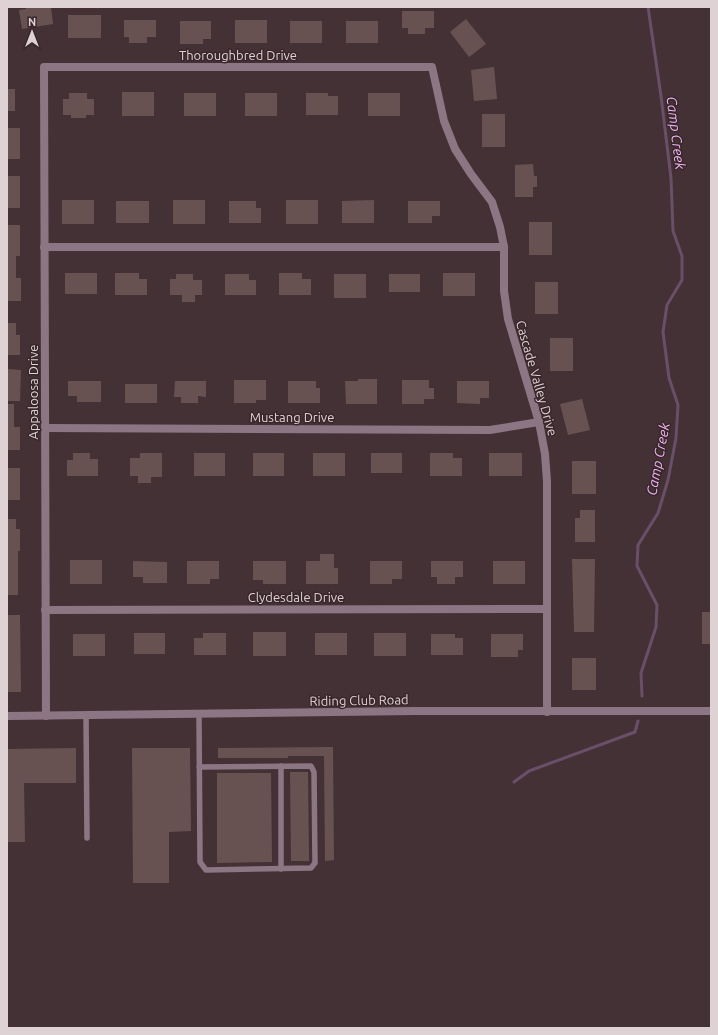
<svg xmlns="http://www.w3.org/2000/svg" width="718" height="1035" font-family="Ubuntu,sans-serif">
	<rect width="100%" height="100%" fill="#443136"/>
	<g fill="none" stroke-linecap="round" stroke-linejoin="round">
		<!-- stream -->
		<g stroke="#6a4f68" stroke-width="3">
			<polyline points="642,696 641,673 656,627 657,605 637,566 638,545 658,513 668,480 676,438 678,405 669,378 663,332 667,305 682,280 682,256 673,231 671,178 661,96 648,7"/>
			<polyline points="514,782 529,771 635,732 638,721"/>
		</g>
	</g>
	<!-- building -->
	<g fill="#685251">
		<polygon points="26,7 51,7 53,24 22,29 19,10 26,9"/>
		<polygon points="402,11 434,11 434,28 425,28 425,34 408,34 408,28 402,28"/>
		<rect x="68" y="15" width="33" height="23"/>
		<polygon points="466,19 486,44 469,57 450,32"/>
		<polygon points="124,20 156,20 156,37 147,37 147,43 129,43 129,37 124,37"/>
		<rect x="235" y="20" width="32" height="23"/>
		<polygon points="180,21 211,21 211,39 203,39 203,44 180,44"/>
		<rect x="290" y="21" width="32" height="22"/>
		<rect x="346" y="21" width="32" height="22"/>
		<polygon points="494,67 497,99 474,101 471,70"/>
		<rect x="7" y="89" width="8" height="22"/>
		<rect x="122" y="92" width="32" height="24"/>
		<polygon points="69,93 87,93 87,99 94,99 94,115 86,115 86,118 71,118 71,115 63,115 63,99 69,99"/>
		<rect x="184" y="93" width="32" height="23"/>
		<rect x="245" y="93" width="32" height="23"/>
		<polygon points="306,93 328,93 328,96 338,96 338,115 306,115"/>
		<rect x="368" y="93" width="32" height="23"/>
		<rect x="482" y="114" width="23" height="33"/>
		<rect x="7" y="128" width="13" height="31"/>
		<polygon points="533,164 534,176 537,176 537,187 533,187 533,197 515,197 515,165"/>
		<rect x="7" y="176" width="13" height="32"/>
		<rect x="62" y="200" width="32" height="24"/>
		<rect x="173" y="200" width="32" height="24"/>
		<rect x="286" y="200" width="32" height="24"/>
		<polygon points="374,200 374,223 342,223 342,201"/>
		<rect x="116" y="201" width="33" height="22"/>
		<polygon points="229,201 256,201 256,208 261,208 261,223 229,223"/>
		<polygon points="408,201 440,201 440,216 432,216 432,223 408,223"/>
		<rect x="529" y="222" width="23" height="33"/>
		<polygon points="7,225 20,225 20,256 16,256 16,278 21,278 21,301 7,301"/>
		<rect x="65" y="273" width="32" height="21"/>
		<polygon points="115,273 139,273 139,279 147,279 147,295 115,295"/>
		<polygon points="279,273 302,273 302,279 311,279 311,295 279,295"/>
		<rect x="443" y="273" width="32" height="23"/>
		<polygon points="176,274 193,274 193,280 202,280 202,295 195,295 195,302 182,302 182,295 170,295 170,279 176,279"/>
		<polygon points="225,274 249,274 249,280 256,280 256,295 225,295"/>
		<rect x="334" y="274" width="32" height="24"/>
		<rect x="389" y="274" width="31" height="18"/>
		<rect x="535" y="282" width="23" height="32"/>
		<polygon points="7,323 16,323 16,335 20,335 20,355 7,355"/>
		<rect x="550" y="338" width="23" height="33"/>
		<polygon points="7,369 21,370 20,401 7,401"/>
		<polygon points="358,379 377,379 377,404 346,404 345,381 358,381"/>
		<polygon points="234,380 266,380 266,400 256,400 256,403 234,403"/>
		<polygon points="402,380 429,380 429,388 434,388 434,399 424,399 424,404 402,404"/>
		<polygon points="68,381 101,381 101,402 77,402 77,396 68,396"/>
		<polygon points="175,381 206,381 206,397 198,396 198,403 181,403 181,397 174,397"/>
		<polygon points="288,381 316,381 316,388 320,388 320,403 288,403"/>
		<polygon points="457,381 489,381 489,398 480,398 480,404 457,403"/>
		<rect x="125" y="384" width="32" height="19"/>
		<polygon points="582,399 590,430 568,435 560,404"/>
		<polygon points="7,404 14,404 14,427 20,427 20,450 7,450"/>
		<polygon points="73,453 90,453 90,459 98,459 98,476 67,476 67,460 73,460"/>
		<polygon points="140,453 162,453 162,477 151,477 151,483 138,483 138,476 130,476 130,458 140,458"/>
		<rect x="194" y="453" width="31" height="23"/>
		<rect x="253" y="453" width="31" height="23"/>
		<rect x="313" y="453" width="32" height="23"/>
		<rect x="371" y="453" width="31" height="20"/>
		<polygon points="430,453 453,453 453,458 462,458 462,476 430,476"/>
		<rect x="489" y="453" width="33" height="23"/>
		<rect x="572" y="461" width="24" height="33"/>
		<rect x="7" y="468" width="13" height="32"/>
		<polygon points="580,510 595,510 595,542 575,542 575,518 580,518"/>
		<polygon points="7,519 16,519 16,529 20,529 20,551 18,551 18,595 7,595"/>
		<polygon points="320,554 334,554 334,568 338,568 338,584 306,584 306,561 320,561"/>
		<polygon points="572,559 595,559 594,632 574,632"/>
		<rect x="70" y="560" width="32" height="24"/>
		<polygon points="133,561 167,562 167,583 143,583 143,577 133,577"/>
		<polygon points="187,561 219,561 219,579 210,579 210,584 187,584"/>
		<polygon points="253,561 286,561 286,584 263,584 263,580 253,580"/>
		<polygon points="370,561 402,561 402,579 392,579 392,584 370,584"/>
		<polygon points="431,561 463,561 463,577 455,577 455,584 437,584 437,577 431,577"/>
		<rect x="493" y="561" width="32" height="23"/>
		<rect x="702" y="612" width="9" height="32"/>
		<polygon points="7,615 20,615 21,692 7,692"/>
		<rect x="253" y="632" width="33" height="24"/>
		<rect x="134" y="633" width="31" height="21"/>
		<polygon points="203,633 226,633 226,655 194,655 194,638 203,638"/>
		<rect x="315" y="633" width="32" height="22"/>
		<rect x="374" y="633" width="32" height="23"/>
		<rect x="73" y="634" width="32" height="22"/>
		<polygon points="431,634 455,634 455,638 463,638 463,655 431,655"/>
		<polygon points="491,634 523,634 523,650 518,650 518,657 491,657"/>
		<rect x="572" y="658" width="24" height="32"/>
		<polygon points="333,747 334,860 325,861 324,756 288,756 288,758 218,758 218,748"/>
		<polygon points="76,748 76,783 24,783 25,842 7,842 7,749"/>
		<polygon points="132,748 190,748 191,831 169,832 169,883 133,883"/>
		<polygon points="290,772 308,772 309,861 291,861"/>
		<polygon points="217,773 271,773 272,862 217,863"/>
	</g>
	<g fill="none" stroke-linecap="round" stroke-linejoin="round">
		<!-- service -->
		<g stroke="#8d7683" stroke-width="5.5">
			<polyline points="86,715 87,838"/>
			<polyline points="199,767 311,766 314,772 315,863 311,868 206,870 200,862 199,714"/>
			<polyline points="281,869 281,766"/>
		</g>
		<!-- minor -->
		<g stroke="#8d7683" stroke-width="8">
			<polyline points="44,247 504,247"/>
			<polyline points="45,428 490,430 539,422"/>
			<polyline points="45,610 547,609"/>
			<polyline points="7,716 415,711 711,711"/>
			<polyline points="46,716 44,67 432,67 444,121 455,149 471,174 492,202 500,227 504,247 504,291 508,319 539,422 545,454 547,481 547,712"/>
		</g>
	</g>
	<g text-anchor="middle" stroke-width="3" stroke-linejoin="round" paint-order="stroke">
		<!-- street labels -->
		<g font-size="13" fill="#dfd2d5" stroke="#39272c">
			<text x="238" y="60">Thoroughbred Drive</text>
			<text transform="translate(537 378) rotate(74)" y="5">Cascade Valley Drive</text>
			<text transform="translate(33 392) rotate(-90)" y="5">Appaloosa Drive</text>
			<text x="292" y="422">Mustang Drive</text>
			<text x="296" y="602">Clydesdale Drive</text>
			<text transform="translate(359 700) rotate(-1)" y="5">Riding Club Road</text>
		</g>
		<!-- water labels -->
		<g font-size="14" font-style="italic" fill="#f0b6f4" stroke="#39272c">
			<text transform="translate(676 133) rotate(83)" y="5">Camp Creek</text>
			<text transform="translate(658 459) rotate(-79)" y="5">Camp Creek</text>
		</g>
	</g>
	<!-- border -->
	<rect width="718" height="1035" fill="none" stroke="#dfd2d5" stroke-width="16"/>
	<!-- north arrow -->
	<g transform="translate(32 32)" stroke="#39272c" stroke-width="3" paint-order="stroke">
	<path d="M0-3L7 15L0 10L-7 15Z" fill="#dfd2d5"/>
	<text y="-6" font-size="11" font-weight="bold" text-anchor="middle" fill="#dfd2d5">N</text>
	</g>
</svg>
